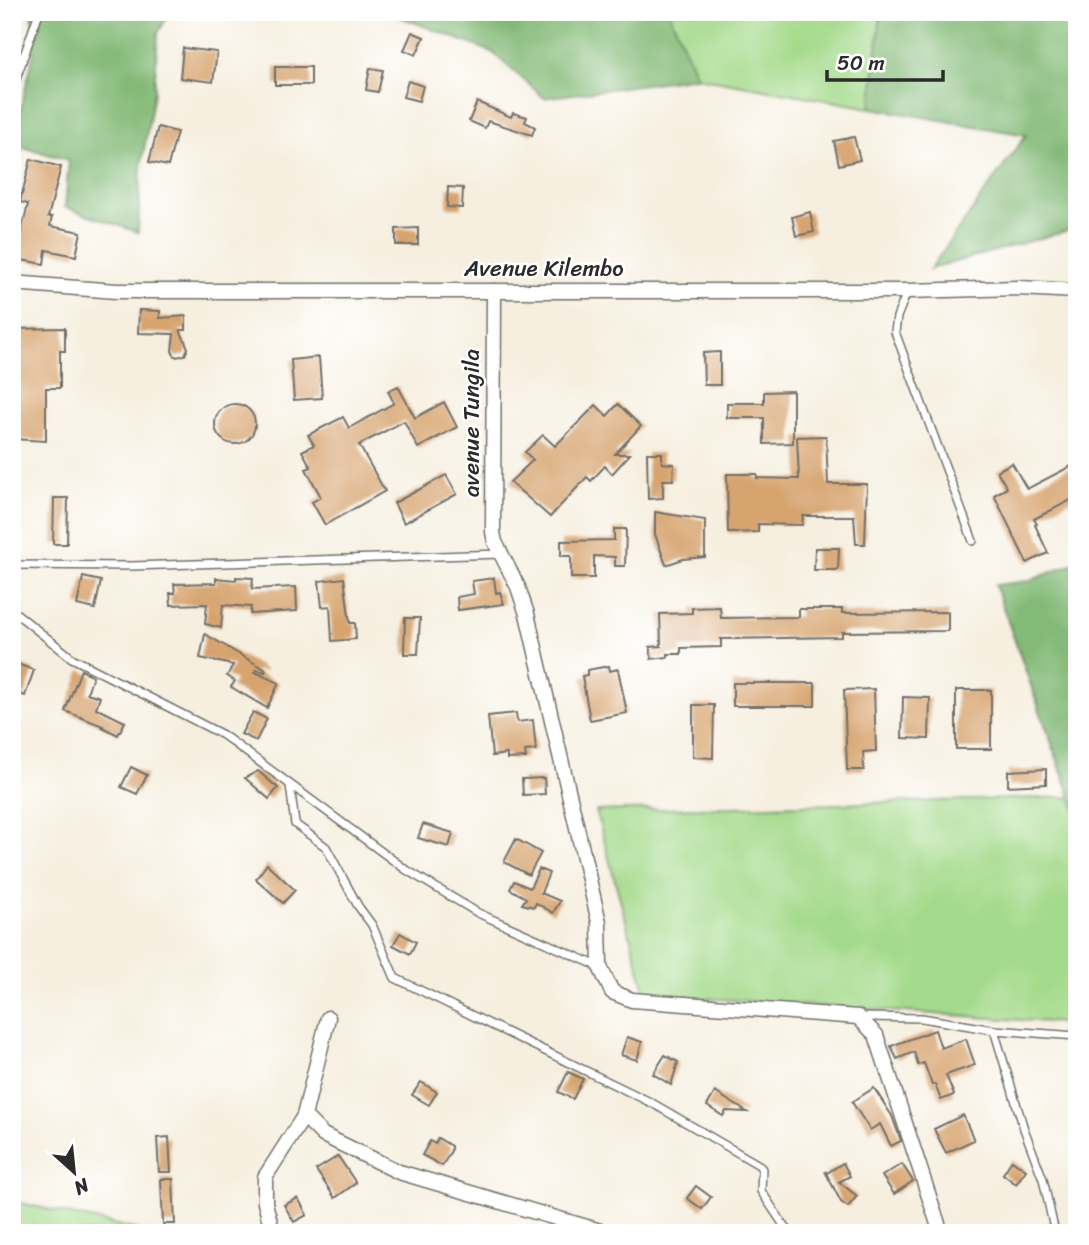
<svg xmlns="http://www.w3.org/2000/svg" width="1089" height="1245" font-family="Sriracha,sans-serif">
	<rect width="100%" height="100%" fill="#fff"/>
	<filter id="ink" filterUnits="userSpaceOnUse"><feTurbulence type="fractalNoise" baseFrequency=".0143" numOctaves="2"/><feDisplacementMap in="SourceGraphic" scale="14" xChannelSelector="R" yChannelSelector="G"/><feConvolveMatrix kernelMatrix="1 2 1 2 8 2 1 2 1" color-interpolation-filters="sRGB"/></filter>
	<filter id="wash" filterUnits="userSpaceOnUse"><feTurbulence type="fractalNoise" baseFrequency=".00686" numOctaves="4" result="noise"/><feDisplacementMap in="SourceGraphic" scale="28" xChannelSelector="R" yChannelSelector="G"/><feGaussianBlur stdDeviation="1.57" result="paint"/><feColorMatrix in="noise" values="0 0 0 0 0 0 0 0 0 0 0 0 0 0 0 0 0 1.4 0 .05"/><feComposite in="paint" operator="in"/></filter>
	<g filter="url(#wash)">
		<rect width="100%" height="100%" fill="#f6efdf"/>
		<!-- green -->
		<g fill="#a4da8b" stroke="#68825b" stroke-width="2">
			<polygon points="669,12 881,12 871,108 697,77"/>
			<polygon points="1072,797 1077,814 1077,1024 646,994 596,811"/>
			<polygon points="12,1201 151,1233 12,1233"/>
		</g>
		<!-- forest -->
		<g fill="#83ba77" stroke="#577251" stroke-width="2">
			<polygon points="32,12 170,12 158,33 154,92 141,167 138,232 65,207 69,160 12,144 34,53"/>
			<polygon points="387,12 669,12 697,77 544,98 492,52"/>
			<polygon points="881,12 1077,12 1077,228 930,269 1026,135 871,108"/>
			<polygon points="1077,562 1077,814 995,585 1029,581"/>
		</g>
		<g id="blocks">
			<!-- building -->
			<g fill="#d7a470">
				<polygon points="412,32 424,37 416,55 404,50"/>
				<polygon points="183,48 217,52 213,82 180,78"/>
				<rect x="275" y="67" width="36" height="18"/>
				<polygon points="370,68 383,70 378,92 366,90"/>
				<polygon points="408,81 423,86 419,101 403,97"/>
				<polygon points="477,102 511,117 513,113 527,117 525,122 535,127 532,135 488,121 485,128 469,121"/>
				<polygon points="158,127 177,132 168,166 149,162"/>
				<polygon points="854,137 860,160 839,165 834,141"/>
				<polygon points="31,159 61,167 48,217 52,217 50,226 81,232 76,256 46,250 44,264 15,259 28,204 20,202"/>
				<polygon points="448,187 463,188 462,208 447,207"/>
				<polygon points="810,212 814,232 796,236 792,217"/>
				<polygon points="418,228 418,245 396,245 396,229"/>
				<polygon points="139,310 160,311 160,318 186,316 186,330 180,330 188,348 185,355 177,357 174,355 172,351 174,334 138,333"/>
				<polygon points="65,328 65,351 60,351 60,388 46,388 46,441 12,439 12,329"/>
				<polygon points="720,352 720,385 704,385 703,353"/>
				<polygon points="319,357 322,398 294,400 291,360"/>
				<polygon points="398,386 415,418 444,402 457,427 418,448 404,421 359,445 385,491 325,525 312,502 321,497 306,469 311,467 302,451 314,445 308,435 343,417 349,428 394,403 388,391"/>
				<polygon points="793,391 793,443 764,444 764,418 727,418 727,403 764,403 764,392"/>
				<polygon points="618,404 641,426 615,454 630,454 612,474 605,466 591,481 587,477 550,517 510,482 533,460 525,452 543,435 555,446 596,405 607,416"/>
				<circle cx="235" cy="424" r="20"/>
				<polygon points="826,436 828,484 867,484 865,544 856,544 854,516 803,516 802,525 758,524 758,532 728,533 727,474 757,474 757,478 799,479 797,437"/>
				<polygon points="647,453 662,453 662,463 674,464 673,480 663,480 663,498 648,499"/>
				<polygon points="1012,463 1027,489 1077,463 1077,497 1034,519 1037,524 1035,525 1048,553 1027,563 994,495 1007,488 997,471"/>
				<polygon points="446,475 457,494 404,523 394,503"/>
				<polygon points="54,498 68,498 67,544 53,544"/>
				<polygon points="655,512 705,520 705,557 683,559 666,565 655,534"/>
				<polygon points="614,529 626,529 625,566 615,566 615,557 594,556 594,578 571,578 571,556 561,556 561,541 614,540"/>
				<polygon points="815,548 839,548 838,570 814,570"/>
				<polygon points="83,577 101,581 95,609 77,605"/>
				<polygon points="236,577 253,578 252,589 296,587 297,611 250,614 251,607 223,605 221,628 205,624 207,604 171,605 170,593 175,593 174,584 216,583 216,578 236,580"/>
				<polygon points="344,578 350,623 355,623 356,639 332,641 330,606 322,607 319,581"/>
				<polygon points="494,578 496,593 500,592 504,604 458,610 457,597 474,594 472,581"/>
				<polygon points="720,607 721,618 799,617 799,609 842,609 842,613 948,612 948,631 842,632 842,637 721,639 721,647 681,648 681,654 668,654 668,657 651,659 650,647 661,646 660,614 692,613 692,608"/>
				<polygon points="405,618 420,618 418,654 404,654"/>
				<polygon points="205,634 266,670 265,672 256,670 255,672 279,683 267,708 231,687 235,681 227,676 233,665 200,658"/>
				<polygon points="12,662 34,670 25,696 12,691"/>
				<polygon points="609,666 610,671 618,669 627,713 590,720 582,676 587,675 587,670"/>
				<polygon points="81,670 93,676 87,693 100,697 96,708 125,722 118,735 102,727 103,726 65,711"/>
				<rect x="733" y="683" width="82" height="23"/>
				<polygon points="874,689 876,751 863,752 864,770 847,770 844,690"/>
				<rect x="956" y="690" width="35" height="59"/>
				<polygon points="903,697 930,698 929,739 902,738"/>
				<polygon points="693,705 714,705 713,758 693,757"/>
				<polygon points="253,712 267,719 256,741 241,734"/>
				<polygon points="516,713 517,722 533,720 536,750 525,751 526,758 507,759 507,754 492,756 488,716"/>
				<polygon points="131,767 147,775 137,794 121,787"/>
				<polygon points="1046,769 1046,784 1008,786 1008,771"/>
				<polygon points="258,771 278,788 269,799 245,778"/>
				<polygon points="544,778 545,794 523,795 522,779"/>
				<polygon points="423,824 453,833 449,847 418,838"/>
				<polygon points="516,839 541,853 529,875 504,862"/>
				<polygon points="267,864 295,890 283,903 256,879"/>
				<polygon points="539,869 549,873 541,893 560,901 553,913 536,903 534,907 522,904 526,898 510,889 514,881 530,888"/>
				<polygon points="400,933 416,942 410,954 393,945"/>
				<polygon points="935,1030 941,1048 966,1039 975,1065 946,1075 954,1095 941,1100 935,1084 932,1085 924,1063 918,1065 914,1052 897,1059 891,1046"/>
				<polygon points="627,1037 642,1042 637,1060 621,1055"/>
				<polygon points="665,1055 678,1062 671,1085 653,1074"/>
				<polygon points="568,1072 583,1079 573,1099 558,1092"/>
				<polygon points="421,1082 437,1092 429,1105 412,1095"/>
				<polygon points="874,1088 892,1116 901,1141 891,1146 880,1124 870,1130 852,1102"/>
				<polygon points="715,1092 747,1112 726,1111 723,1116 707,1106"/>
				<polygon points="963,1115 974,1140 946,1153 934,1129"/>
				<polygon points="169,1137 171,1172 159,1172 157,1138"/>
				<polygon points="438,1138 451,1146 451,1151 442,1166 422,1155 430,1141 435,1144"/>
				<polygon points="338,1156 356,1183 335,1198 316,1170"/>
				<polygon points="1012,1160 1026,1170 1016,1184 1003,1174"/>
				<polygon points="843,1163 850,1176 839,1182 857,1196 848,1207 841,1202 825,1171 827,1173"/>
				<polygon points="902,1164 913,1181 894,1194 882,1176"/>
				<polygon points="161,1179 173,1179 175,1224 163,1224"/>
				<polygon points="696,1186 711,1197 702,1209 687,1198"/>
				<polygon points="298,1198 307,1215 294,1222 284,1205"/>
			</g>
		</g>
	</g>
	<g filter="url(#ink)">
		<use href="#blocks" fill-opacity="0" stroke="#72706a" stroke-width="2"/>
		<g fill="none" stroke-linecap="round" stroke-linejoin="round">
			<defs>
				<g id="lane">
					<polyline points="12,98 17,76 39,12"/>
					<polyline points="907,292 897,317 895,332 973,541"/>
					<polyline points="12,565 132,566 500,554"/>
					<polyline points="12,610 72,658 223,735 405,869 478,913 600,967"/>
					<polyline points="290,785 295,824 326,847 358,906 372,925 395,978 652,1103 759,1165 762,1169 761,1191 789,1233"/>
					<polyline points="862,1017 922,1018 994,1030 1077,1036"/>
					<polyline points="994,1030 1024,1129 1043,1179 1055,1233"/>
				</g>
				<g id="street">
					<polyline points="12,283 116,291 908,291 1019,288 1077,291"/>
					<polyline points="494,291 493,532 495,542 518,587 527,614 599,922 600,967 612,992 632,1000 858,1017 876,1035 941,1233"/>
					<polyline points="304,1116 323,1135 399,1172 607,1233"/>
					<polyline points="273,1233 265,1203 265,1177 304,1116 328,1018"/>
				</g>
			</defs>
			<!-- lane casing -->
			<use href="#lane" stroke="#72706a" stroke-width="10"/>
			<!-- street casing -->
			<use href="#street" stroke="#72706a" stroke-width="17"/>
			<!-- lane -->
			<use href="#lane" stroke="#fff" stroke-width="7"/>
			<!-- street -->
			<use href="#street" stroke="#fff" stroke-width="14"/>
		</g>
	</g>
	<g text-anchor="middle" stroke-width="5" stroke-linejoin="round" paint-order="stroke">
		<!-- street labels -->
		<g font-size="23" fill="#2b2b2b" stroke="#fff">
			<text x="544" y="276">Avenue Kilembo</text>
			<text transform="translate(471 423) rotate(-90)" y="8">avenue Tungila</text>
		</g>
	</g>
	<!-- margin -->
	<rect width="1089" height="1245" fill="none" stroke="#fff" stroke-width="42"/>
	<!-- north arrow -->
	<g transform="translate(74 1172) rotate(153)" stroke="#ffffff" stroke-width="5" paint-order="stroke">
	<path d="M0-5L12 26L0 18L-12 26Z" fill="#2b2b2b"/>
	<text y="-10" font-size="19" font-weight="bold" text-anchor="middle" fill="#2b2b2b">N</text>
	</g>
	<!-- scale -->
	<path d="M827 70v10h116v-10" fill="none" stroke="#2b2b2b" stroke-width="3.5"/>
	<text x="837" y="70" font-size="21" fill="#2b2b2b" stroke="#ffffff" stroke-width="5" paint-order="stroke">50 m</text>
</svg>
